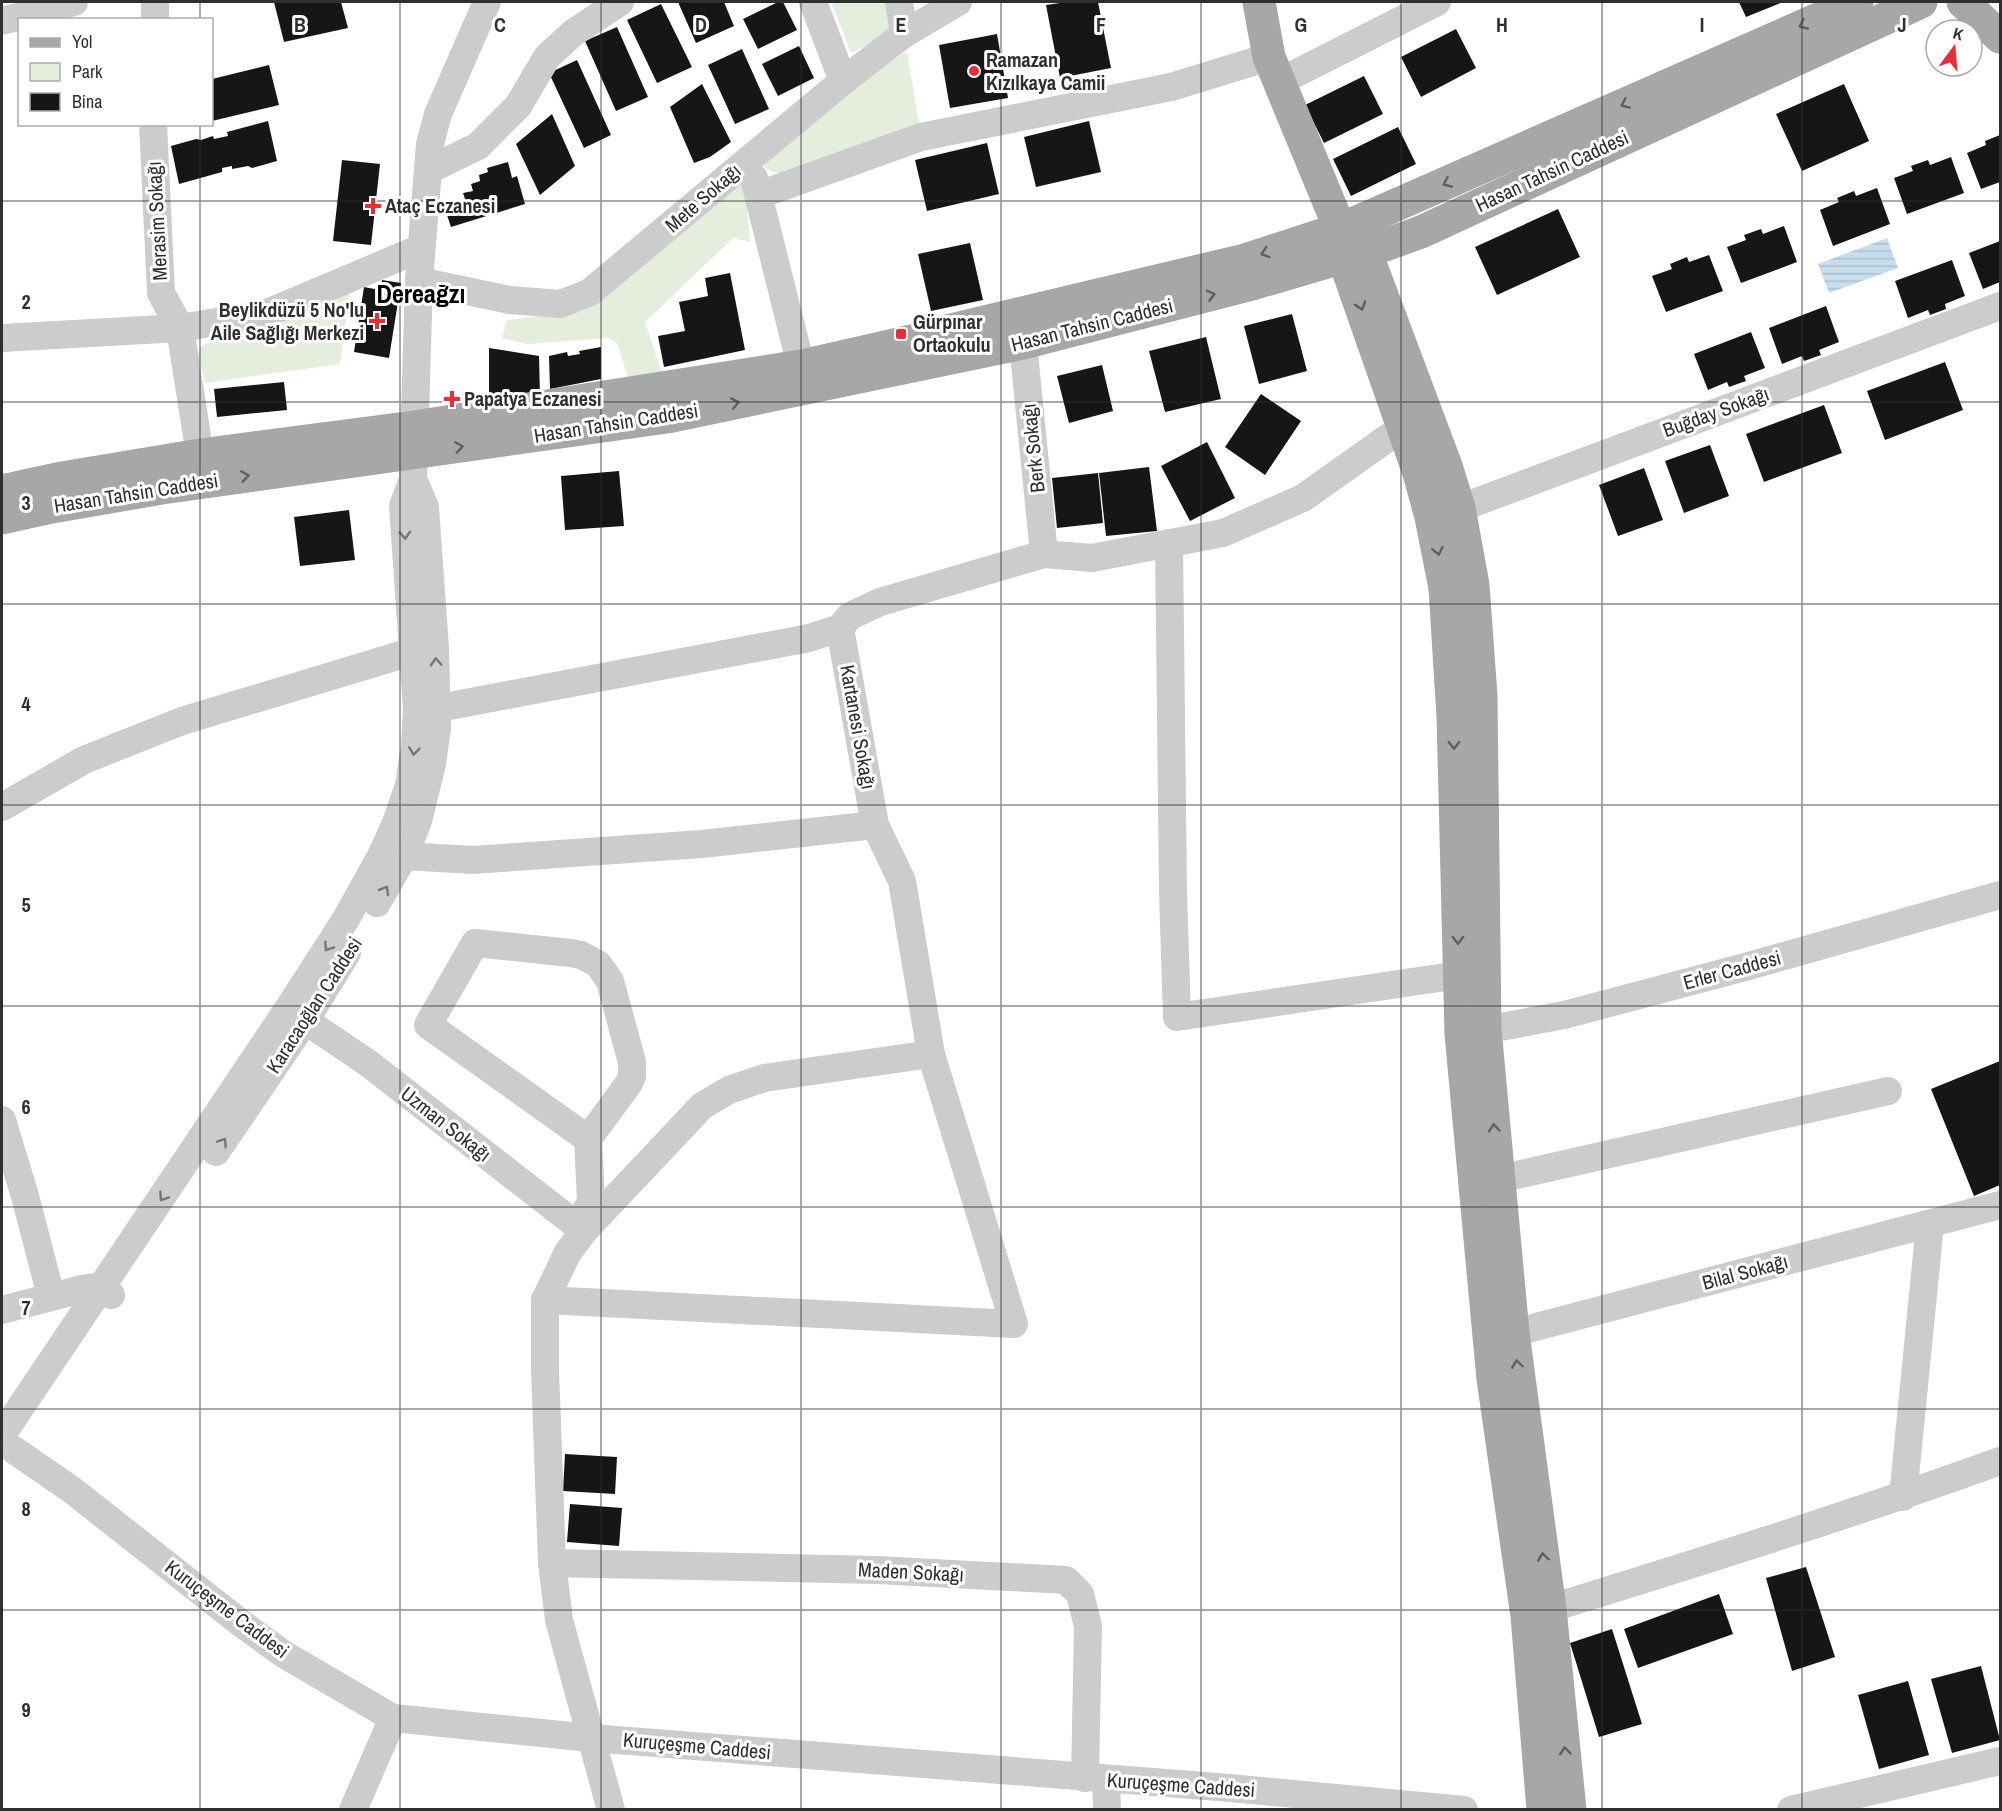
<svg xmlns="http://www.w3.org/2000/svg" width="2002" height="1811" font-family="'Archivo Narrow',sans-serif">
	<defs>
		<pattern id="water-rules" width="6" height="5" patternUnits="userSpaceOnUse" patternTransform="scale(1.5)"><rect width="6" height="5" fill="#c8deed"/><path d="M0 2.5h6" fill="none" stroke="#acbfcc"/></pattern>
	</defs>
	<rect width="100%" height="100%" fill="#fff"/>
	<!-- green -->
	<g fill="#e5eddc">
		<polygon points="831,2 888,2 893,33 851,53"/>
		<polygon points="907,52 919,123 785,176 765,168 765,159 879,68"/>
		<polygon points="734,185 745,186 750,242 733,238 645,322 663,376 629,380 617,343 608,338 527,344 502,338 507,320 584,311"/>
		<polygon points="351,283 340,364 205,383 198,355 201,346"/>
	</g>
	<!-- water -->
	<polygon fill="url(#water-rules)" points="1887,238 1898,268 1829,293 1818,264"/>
	<!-- building -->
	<g fill="#161616">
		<polygon points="274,2 341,2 348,28 284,42"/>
		<polygon points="678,2 724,2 734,26 696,43"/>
		<polygon points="778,2 783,2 797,30 758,49 743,19"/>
		<polygon points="1067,2 1098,2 1111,68 1060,78 1046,5"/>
		<polygon points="1739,2 1783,2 1746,17"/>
		<polygon points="661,4 692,67 657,83 627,20"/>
		<polygon points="617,27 648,97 616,111 585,41"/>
		<polygon points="1456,29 1476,68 1421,97 1401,57"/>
		<polygon points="997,34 1008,98 950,108 939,45"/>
		<polygon points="799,46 814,78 778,96 762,64"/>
		<polygon points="742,49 769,109 735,124 708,65"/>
		<polygon points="577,60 611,135 584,148 549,73"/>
		<polygon points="269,65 279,105 212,121 212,79"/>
		<polygon points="1364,76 1383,114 1324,143 1305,105"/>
		<polygon points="702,84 731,142 710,157 694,163 670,107"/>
		<polygon points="1844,84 1869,141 1802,171 1776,114"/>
		<polygon points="552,114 575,166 540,195 516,144"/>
		<polygon points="268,121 277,161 252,168 248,166 232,169 232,166 222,168 222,172 179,184 171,146 196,139 201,140 213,136 214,139 228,136 227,132"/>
		<polygon points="1089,121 1101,172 1036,187 1024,137"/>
		<polygon points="1398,127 1416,164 1351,196 1333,159"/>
		<polygon points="2000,135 2000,182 1981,189 1967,153 1986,145 1985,141"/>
		<polygon points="987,143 999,194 927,211 915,160"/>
		<polygon points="1951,157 1964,193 1907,214 1894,178 1913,171 1911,166 1928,160 1930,165"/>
		<polygon points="342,160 380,164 371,245 333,241"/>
		<polygon points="508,162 512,178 517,176 525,204 451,227 446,212 454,210 452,203 465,199 463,193 473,191 471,184 480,181 479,175 488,172 487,168"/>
		<polygon points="1877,188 1890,224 1833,246 1820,210 1839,202 1837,198 1854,191 1856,196"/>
		<polygon points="1558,209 1580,257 1497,295 1475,247"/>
		<polygon points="1784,226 1797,262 1741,283 1727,247 1746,240 1744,235 1761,229 1763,234"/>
		<polygon points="2000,241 2000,282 1983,289 1969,253"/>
		<polygon points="970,243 983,300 931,311 918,254"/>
		<polygon points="1709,255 1723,291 1666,312 1652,276 1672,269 1670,264 1687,257 1689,262"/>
		<polygon points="1952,260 1965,296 1945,304 1946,309 1930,315 1928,310 1908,318 1895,281"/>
		<polygon points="730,273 745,350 664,367 658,336 685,331 679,302 708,296 705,278"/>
		<polygon points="382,280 401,283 389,358 354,352 364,287 380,290"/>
		<polygon points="1826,306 1839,342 1819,350 1821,355 1804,361 1802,356 1782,364 1769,328"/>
		<polygon points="1292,314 1307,371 1259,384 1244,326"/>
		<polygon points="1751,332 1765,368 1744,376 1746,381 1729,387 1727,382 1708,390 1694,354"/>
		<polygon points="1206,337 1221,399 1165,412 1149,351"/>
		<polygon points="601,347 601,379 550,389 549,356 567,352 568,356 580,354 579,351"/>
		<polygon points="489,348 539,356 540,397 489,398"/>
		<polygon points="1945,362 1963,410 1885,440 1867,391"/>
		<polygon points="1102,365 1113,411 1069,423 1057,376"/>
		<polygon points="284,382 287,410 217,417 214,389"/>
		<polygon points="1261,394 1301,421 1265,475 1225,447"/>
		<polygon points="1824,405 1842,453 1764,482 1746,434"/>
		<polygon points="1207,442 1235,498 1190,521 1161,466"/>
		<polygon points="1710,445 1729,496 1684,513 1665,461"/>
		<polygon points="1149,467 1157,531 1106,536 1099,473"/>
		<polygon points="1644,468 1663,520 1618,536 1599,485"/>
		<polygon points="619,471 624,526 565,530 561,476"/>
		<polygon points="1098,473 1103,523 1057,528 1052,478"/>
		<polygon points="349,510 355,560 300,566 294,517"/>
		<polygon points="2000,1061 2000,1185 1974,1196 1931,1089"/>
		<polygon points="565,1454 617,1457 615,1494 563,1491"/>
		<polygon points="570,1504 622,1508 619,1546 567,1542"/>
		<polygon points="1806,1567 1835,1657 1792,1671 1766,1578"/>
		<polygon points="1719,1594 1733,1634 1638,1668 1624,1629"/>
		<polygon points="1612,1629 1642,1724 1599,1737 1570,1643"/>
		<polygon points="1981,1666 2000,1740 1952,1753 1931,1679"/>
		<polygon points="1908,1681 1929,1755 1879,1769 1858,1695"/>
	</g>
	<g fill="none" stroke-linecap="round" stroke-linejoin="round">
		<!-- minor -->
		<g stroke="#ccc" stroke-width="28">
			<polyline points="813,2 843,81"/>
			<polyline points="899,2 904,34"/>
			<polyline points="155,20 155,2"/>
			<polyline points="2,21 74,2"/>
			<polyline points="1279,82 1437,2"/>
			<polyline points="153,124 161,293 180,328 200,455"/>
			<polyline points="429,170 478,146 518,106 547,57 573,33 620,2"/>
			<polyline points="754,178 801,366"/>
			<polyline points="759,195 921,137 1171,87 1269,57"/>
			<polyline points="419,281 510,300 560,304 589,293 843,81 904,34 958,2"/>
			<polyline points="2,338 180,328 265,314 421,248"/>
			<polyline points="1023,343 1044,554"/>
			<polyline points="1439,516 2000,306"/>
			<polyline points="1169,543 1173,892 1177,1017 1459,975"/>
			<polyline points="418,712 809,638 840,628 850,616 880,602 1044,554 1092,558 1223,533 1303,498 1389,437"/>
			<polyline points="2,807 84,760 182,721 414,651"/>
			<polyline points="404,856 473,860 702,844 875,825"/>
			<polyline points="377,903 404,856 418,821 432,764 437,728 435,648 425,507 413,479"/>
			<polyline points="291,1011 368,1063 584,1231"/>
			<polyline points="1463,1034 1564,1015 1745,967 2000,895"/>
			<polyline points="2,1120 25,1196 51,1296"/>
			<polyline points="216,1152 305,1021 347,953"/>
			<polyline points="1499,1179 1888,1091"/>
			<polyline points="577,1226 591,1202 588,1139 629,1083 632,1076 632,1062 610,981 598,964 581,955 571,953 475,943 428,1025 588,1139"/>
			<polyline points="545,1300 1014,1324 931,1054 902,881 875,825 840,628"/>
			<polyline points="2,1310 82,1289 97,1287 111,1295"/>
			<polyline points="1491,1336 1513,1333 2000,1205"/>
			<polyline points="2,1435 288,1009 346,919 382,854 396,823 409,785 415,746 417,709 403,506 413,479 419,281 430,144 438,114 487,2"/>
			<polyline points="14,1450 72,1490 242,1624 285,1655 393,1718 591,1738 1230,1788 1464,1810"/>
			<polyline points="1903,1497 1930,1224"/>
			<polyline points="552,1563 877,1570 1066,1580 1080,1594 1088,1626 1085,1778"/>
			<path d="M 1529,1615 C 1687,1566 1845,1517 2000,1461"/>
			<polyline points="1106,1779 1107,1810"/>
			<polyline points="353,1810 393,1718"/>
			<polyline points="611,1810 559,1620 552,1563 545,1370 545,1300 568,1252 584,1231 702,1106 729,1090 764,1078 931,1054"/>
			<polyline points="1791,1810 2000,1761"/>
		</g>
		<!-- major -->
		<g stroke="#a7a7a7" stroke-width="33">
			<polyline points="1259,2 1269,57 1340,229 1343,256 1419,473 1431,517 1445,588 1453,717 1461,1034 1493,1379 1527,1616 1543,1810"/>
			<polyline points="1963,2 2000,37"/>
			<polyline points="1348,236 1365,250 1446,466 1459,508 1473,585 1481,696 1485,1029 1513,1333 1550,1609 1570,1810"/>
			<polyline points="2,491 62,478 200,455 414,427 801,366 920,339 934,334 1245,260 1340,229 1371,216 1857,2"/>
			<polyline points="2,518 52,507 162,488 667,417 1023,343 1252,284 1385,245 1421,232 1921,2"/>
		</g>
	</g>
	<!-- one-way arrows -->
	<defs><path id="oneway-chevron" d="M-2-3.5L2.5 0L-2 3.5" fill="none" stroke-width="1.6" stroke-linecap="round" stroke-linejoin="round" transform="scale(1.5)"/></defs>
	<g stroke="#5f5f5f">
		<use href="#oneway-chevron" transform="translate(1803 25) rotate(156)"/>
		<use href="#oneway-chevron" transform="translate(1625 104) rotate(156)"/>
		<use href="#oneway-chevron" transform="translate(1447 183) rotate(156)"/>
		<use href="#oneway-chevron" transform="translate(1265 253) rotate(162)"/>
		<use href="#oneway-chevron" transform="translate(1211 295) rotate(-14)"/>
		<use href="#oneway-chevron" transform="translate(1361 306) rotate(71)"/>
		<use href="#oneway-chevron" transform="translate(735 403) rotate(-11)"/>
		<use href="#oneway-chevron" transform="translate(459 447) rotate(-8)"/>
		<use href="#oneway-chevron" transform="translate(245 476) rotate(-8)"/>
		<use href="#oneway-chevron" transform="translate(1438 551) rotate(79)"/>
		<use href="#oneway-chevron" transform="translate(1454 745) rotate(89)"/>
		<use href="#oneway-chevron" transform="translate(1458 940) rotate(89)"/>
		<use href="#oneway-chevron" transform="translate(1494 1128) rotate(-95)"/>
		<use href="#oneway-chevron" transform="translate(1517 1364) rotate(-98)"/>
		<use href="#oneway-chevron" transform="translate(1543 1557) rotate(-98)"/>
		<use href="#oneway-chevron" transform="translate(1565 1751) rotate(-95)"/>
	</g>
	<g stroke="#767676">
		<use href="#oneway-chevron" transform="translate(405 535) rotate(86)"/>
		<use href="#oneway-chevron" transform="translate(436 662) rotate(-92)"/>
		<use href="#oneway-chevron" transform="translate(414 751) rotate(97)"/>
		<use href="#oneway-chevron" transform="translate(385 890) rotate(-60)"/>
		<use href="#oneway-chevron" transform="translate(328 947) rotate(123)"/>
		<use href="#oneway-chevron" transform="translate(223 1142) rotate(-56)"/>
		<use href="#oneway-chevron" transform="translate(163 1197) rotate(124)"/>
	</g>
	<!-- grid -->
	<path fill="none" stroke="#2f2f2f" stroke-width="1.5" stroke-opacity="0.55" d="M 200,2 L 200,20M 400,2 L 400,1810M 601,2 L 601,1810M 801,2 L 801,1810M 1001,2 L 1001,1810M 1201,2 L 1201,1810M 1401,2 L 1401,1810M 1602,2 L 1602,1810M 1802,2 L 1802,1810M 200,124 L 200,1810M 2,201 L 2000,201M 2,402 L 2000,402M 2,604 L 2000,604M 2,805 L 2000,805M 2,1006 L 2000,1006M 2,1207 L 2000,1207M 2,1409 L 2000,1409M 2,1610 L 2000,1610"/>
	<!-- markers -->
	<g fill="#ec2c36" stroke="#fff" stroke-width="2">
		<circle cx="974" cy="71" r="6"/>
		<path d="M370 197h6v6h6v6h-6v6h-6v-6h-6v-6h6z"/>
		<path d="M374 312h6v6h6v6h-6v6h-6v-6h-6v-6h6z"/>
		<rect x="895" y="328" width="12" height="12" rx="3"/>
		<path d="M449 390h6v6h6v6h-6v6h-6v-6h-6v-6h6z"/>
	</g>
	<g text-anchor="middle" stroke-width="6" stroke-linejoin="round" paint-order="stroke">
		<!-- poi labels -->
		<g font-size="20" font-weight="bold" fill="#2f2f2f" stroke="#fff" text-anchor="start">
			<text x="986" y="67">Ramazan<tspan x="986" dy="23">Kızılkaya Camii</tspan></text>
			<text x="385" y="213">Ataç Eczanesi</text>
			<text x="364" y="317" text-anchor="end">Beylikdüzü 5 No'lu<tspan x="364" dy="23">Aile Sağlığı Merkezi</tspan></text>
			<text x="913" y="329">Gürpınar<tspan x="913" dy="23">Ortaokulu</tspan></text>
			<text x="464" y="406">Papatya Eczanesi</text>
		</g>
		<!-- street labels -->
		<g font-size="20" fill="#2f2f2f" stroke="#fff">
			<text transform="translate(1552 171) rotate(-25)" y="7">Hasan Tahsin Caddesi</text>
			<text transform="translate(703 198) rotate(-41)" y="7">Mete Sokağı</text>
			<text transform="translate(157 221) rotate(-93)" y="7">Merasim Sokağı</text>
			<text transform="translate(1092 325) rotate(-14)" y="7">Hasan Tahsin Caddesi</text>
			<text transform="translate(1716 412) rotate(-20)" y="7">Buğday Sokağı</text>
			<text transform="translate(616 423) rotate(-9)" y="7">Hasan Tahsin Caddesi</text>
			<text transform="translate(1033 448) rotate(-96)" y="7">Berk Sokağı</text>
			<text transform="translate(136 493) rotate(-9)" y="7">Hasan Tahsin Caddesi</text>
			<text transform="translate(858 727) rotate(80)" y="7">Kartanesi Sokağı</text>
			<text transform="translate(1732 970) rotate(-15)" y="7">Erler Caddesi</text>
			<text transform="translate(314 1005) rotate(-57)" y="7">Karacaoğlan Caddesi</text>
			<text transform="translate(446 1124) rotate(38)" y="7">Uzman Sokağı</text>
			<text transform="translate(1745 1272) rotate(-15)" y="7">Bilal Sokağı</text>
			<text transform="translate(911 1572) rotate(3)" y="7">Maden Sokağı</text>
			<text transform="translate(227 1609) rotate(37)" y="7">Kuruçeşme Caddesi</text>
			<text transform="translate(697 1746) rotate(5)" y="7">Kuruçeşme Caddesi</text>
			<text transform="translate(1181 1785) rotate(4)" y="7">Kuruçeşme Caddesi</text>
		</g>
		<!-- district labels -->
		<g font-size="26" font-weight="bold" fill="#000" stroke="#fff">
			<text x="421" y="303">Dereağzı</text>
		</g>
	</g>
	<g font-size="20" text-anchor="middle" font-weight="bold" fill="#2f2f2f" stroke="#fff" stroke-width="6" stroke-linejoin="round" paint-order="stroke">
		<text x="300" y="32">B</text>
		<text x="500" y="32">C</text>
		<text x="701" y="32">D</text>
		<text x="901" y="32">E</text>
		<text x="1101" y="32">F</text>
		<text x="1301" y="32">G</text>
		<text x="1502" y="32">H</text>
		<text x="1702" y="32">I</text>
		<text x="1902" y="32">J</text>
		<text x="26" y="309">2</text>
		<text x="26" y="510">3</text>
		<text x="26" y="711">4</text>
		<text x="26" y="912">5</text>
		<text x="26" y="1114">6</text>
		<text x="26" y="1315">7</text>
		<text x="26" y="1516">8</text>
		<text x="26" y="1717">9</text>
	</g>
	<!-- border -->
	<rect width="2002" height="1811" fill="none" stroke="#2f2f2f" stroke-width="6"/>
	<!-- legend -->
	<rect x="18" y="18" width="195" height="108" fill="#ffffff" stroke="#acacac" stroke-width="1.5"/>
	<rect x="30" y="38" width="30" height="9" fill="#a7a7a7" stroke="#acacac" stroke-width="1.5"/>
	<text x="72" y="48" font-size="18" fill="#2f2f2f">Yol</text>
	<rect x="30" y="63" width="30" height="18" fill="#e5eddc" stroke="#acacac" stroke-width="1.5"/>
	<text x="72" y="78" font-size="18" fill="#2f2f2f">Park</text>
	<rect x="30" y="93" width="30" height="18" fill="#161616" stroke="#acacac" stroke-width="1.5"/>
	<text x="72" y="108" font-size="18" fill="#2f2f2f">Bina</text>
	<!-- north arrow -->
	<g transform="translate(1954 48) rotate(16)"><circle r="28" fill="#ffffff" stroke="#acacac" stroke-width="1.5"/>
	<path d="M0-4.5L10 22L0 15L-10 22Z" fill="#ec2c36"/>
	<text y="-9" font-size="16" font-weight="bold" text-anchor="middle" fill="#2f2f2f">K</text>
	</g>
</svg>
